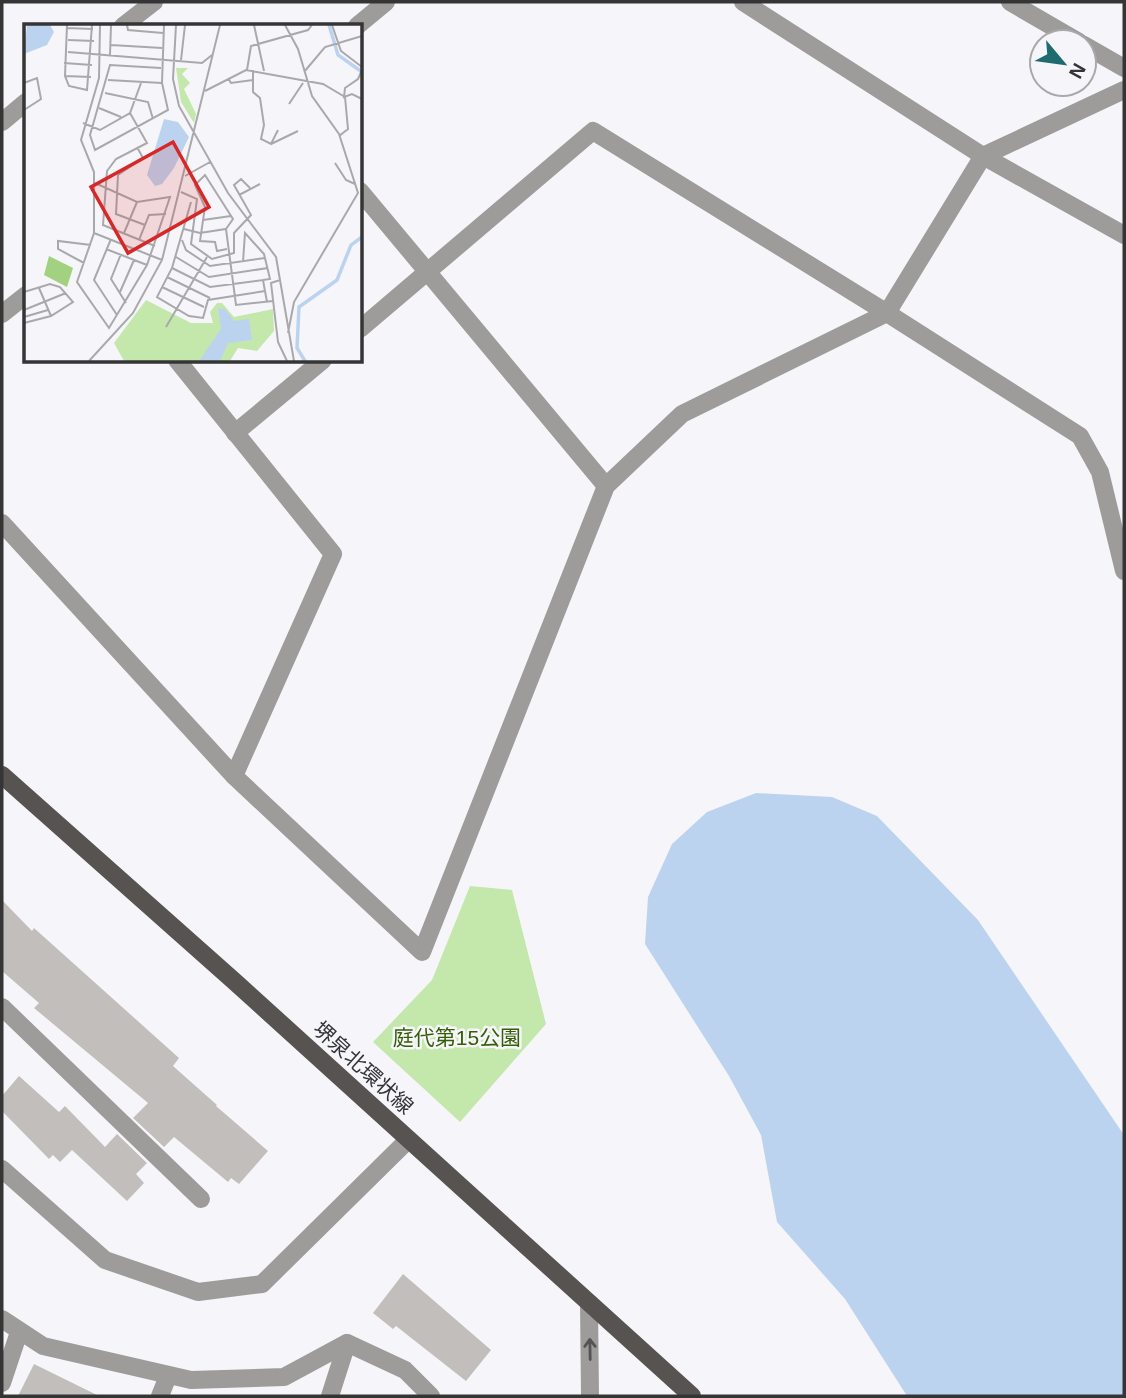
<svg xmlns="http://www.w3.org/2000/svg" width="1126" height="1398" font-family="Arial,'Noto Sans JP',sans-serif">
	<rect width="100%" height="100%" fill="#f6f6fa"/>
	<!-- green -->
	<polygon fill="#c4e7ac" points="470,886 512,890 546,1024 460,1122 373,1042 432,980"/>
	<!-- water -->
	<polygon fill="#bcd3f0" points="756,793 832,797 877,816 978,920 1124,1135 1124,1396 907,1396 845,1299 777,1222 761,1135 729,1076 645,944 648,897 672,844 707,812"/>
	<!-- building -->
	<g fill="#c2bebb">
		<polygon points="2,900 32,931 34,928 179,1058 173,1066 217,1105 216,1106 268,1151 239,1184 231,1178 228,1182 174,1137 164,1147 133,1118 148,1103 34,1008 39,1003 2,971"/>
		<polygon points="19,1076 59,1112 65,1106 105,1147 117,1134 147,1163 136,1174 144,1183 127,1201 72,1150 60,1162 53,1155 49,1159 2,1111 2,1096"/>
		<polygon points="403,1274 491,1350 466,1381 396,1326 393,1329 373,1313"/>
		<polygon points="34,1364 99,1396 18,1396"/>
	</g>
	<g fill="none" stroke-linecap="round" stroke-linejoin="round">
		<!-- minor -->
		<g stroke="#9e9c9b" stroke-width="18">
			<polyline points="743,2 983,156 1124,235"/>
			<polyline points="1010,2 1079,42"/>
			<polyline points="123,26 154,2"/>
			<polyline points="357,26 386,2"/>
			<polyline points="1084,45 1124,68"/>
			<polyline points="2,122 26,102"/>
			<polyline points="360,191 606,486"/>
			<polyline points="2,314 26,295"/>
			<polyline points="360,329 593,131 887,313 1080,436 1100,472 1124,571"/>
			<polyline points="177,360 333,554 234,776"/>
			<polyline points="235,433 323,360"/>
			<polyline points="2,523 234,776 422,952 606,486 682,414 887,313 983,156 1124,90"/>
			<polyline points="2,1007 201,1199"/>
			<polyline points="2,1169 105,1260 198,1292 262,1284 408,1140"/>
			<polyline points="589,1303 590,1396"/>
			<polyline points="2,1319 43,1346 191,1380 284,1377 347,1343 405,1370 431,1396"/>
			<polyline points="2,1383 19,1332"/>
			<polyline points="160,1396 168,1376"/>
			<polyline points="330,1396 347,1343"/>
		</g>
		<!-- major -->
		<polyline stroke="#565351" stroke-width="18" points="2,775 234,981 692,1396"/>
	</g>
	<!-- one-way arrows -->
	<defs><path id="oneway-shaft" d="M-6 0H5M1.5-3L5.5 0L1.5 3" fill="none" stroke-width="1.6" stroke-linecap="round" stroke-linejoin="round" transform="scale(1.75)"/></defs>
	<use stroke="#545454" href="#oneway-shaft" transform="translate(590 1349) rotate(-91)"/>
	<g text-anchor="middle" stroke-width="5" stroke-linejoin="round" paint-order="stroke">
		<!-- park labels -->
		<g font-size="21" fill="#365e06" stroke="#f6f6fa">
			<text x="457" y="1045">庭代第15公園</text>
		</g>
		<!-- street labels -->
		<g font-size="21" fill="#353536" stroke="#f6f6fa">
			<text transform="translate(363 1068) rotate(42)" y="7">堺泉北環状線</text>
		</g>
	</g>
	<!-- overview -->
	<g transform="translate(24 24)">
		<rect width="338" height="338" fill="#f6f6fa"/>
		<path d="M 152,44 L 164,44 L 158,50 L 166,59 L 160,65 L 172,90 L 170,99 L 157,78 ZM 122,276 L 167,299 L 189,299 L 186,288 L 193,279 L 198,279 L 210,293 L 249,285 L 250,307 L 233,327 L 214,324 L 206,337 L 100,337 L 90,319 Z" fill="#c4e7ac"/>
		<path d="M 25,232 L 49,244 L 43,263 L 20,251 Z" fill="#a2d17f"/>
		<path d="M 3,1 L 26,1 L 30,8 L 23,21 L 0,30 ZM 140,95 L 154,98 L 165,113 L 150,144 L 138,160 L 131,162 L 123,151 ZM 194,284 L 201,285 L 210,297 L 225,295 L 228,316 L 204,319 L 196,337 L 175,337 L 197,305 Z" fill="#bcd3f0"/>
		<path fill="none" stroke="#bcd3f0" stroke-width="3.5" d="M 305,1 L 314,31 L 338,48M 281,337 L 273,324 L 275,283 L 313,256 L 327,221 L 338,213"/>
		<path fill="none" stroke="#a9a9ac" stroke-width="2" d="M 43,1 L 41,52 L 45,62 L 63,66 L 68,1M 103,1 L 104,6 L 139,9M 152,1 L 149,55 L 155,82 L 204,169 L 252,233 L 270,337M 230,1 L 240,47M 261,1 L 274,25 L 288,72 L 315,110 L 334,169 L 270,278 L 264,309M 308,1 L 317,27 L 338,43M 43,4 L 69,5M 44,16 L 70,17M 87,21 L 138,24M 44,28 L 178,39 L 188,31M 86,31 L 87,1M 157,36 L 161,1M 40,39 L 68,41M 137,44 L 86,41 L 66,111 L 71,126 L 144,86 L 138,59 L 140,1M 223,46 L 227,22 L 284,6 L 288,1M 229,46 L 229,68 L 236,74 L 240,101 L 237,115 L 247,120 L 254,106M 338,46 L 334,55 L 321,64 L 320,73 L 328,70 L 338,75M 280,48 L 301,23 L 338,12M 41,52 L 67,53M 204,54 L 207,59 L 229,56M 84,56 L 138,59M 0,59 L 13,54 L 17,75 L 0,86M 181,67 L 222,46 L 299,60 L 321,73 L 324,105 L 315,112M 81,69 L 124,78 L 129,95M 265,80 L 279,59M 75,84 L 97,93M 106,89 L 123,119 L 92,135 L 83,147 L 79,201 L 131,222M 59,99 L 76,106 L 106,89 L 117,59M 247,120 L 274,107M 113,123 L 119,134 L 94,151 L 92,190 L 121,201M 311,139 L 322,156 L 331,160M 161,152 L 186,138M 71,159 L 113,178 L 146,173 L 123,241 L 85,304 L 53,258 L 70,209 L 70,148 L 57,116 L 75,54 L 76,1M 157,168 L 173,175 L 167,220 L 188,235 L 210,229 L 210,209 L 227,191 L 210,161 L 217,155 L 226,164M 215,171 L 236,160M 167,178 L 148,244 L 133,273 L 165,292 L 179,294 L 184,276 L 241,267M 179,196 L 207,192M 160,205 L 176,209 L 202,205 L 212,281 L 249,277M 202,205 L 209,195 L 181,151 L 171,161 L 181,183 L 176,217 L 191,218 L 193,227 L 203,225M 70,209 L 138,236M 100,209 L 113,178M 87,215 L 70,256 L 93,291M 115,216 L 125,191 L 142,190M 158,216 L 162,226 L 186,242 L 241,234M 82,225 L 123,241M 97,230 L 87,255 L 102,279M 152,233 L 185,253 L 244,244M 219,238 L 221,209 L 240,230 L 246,255 L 239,256M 60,239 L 34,225 L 34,217 L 67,221M 148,244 L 186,263 L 239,256 L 243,278M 143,253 L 186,274M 256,256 L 247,259 L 254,318 L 263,337M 138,263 L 180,283M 15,264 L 27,292M 0,268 L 26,260 L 36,263 L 49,278 L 27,292 L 0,299M 96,268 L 110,236M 0,286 L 42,269M 0,293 L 24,286M 142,303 L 183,233M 65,337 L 109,289 L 138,236 L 196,1"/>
		<path fill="#d62828" fill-opacity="0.15" stroke="#d62828" stroke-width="3.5" d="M 149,118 L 185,183 L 104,229 L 67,163 Z"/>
		<rect width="338" height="338" fill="none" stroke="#353536" stroke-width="3.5"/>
	</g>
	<!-- border -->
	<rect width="1126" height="1398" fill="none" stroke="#353536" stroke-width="7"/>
	<!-- north arrow -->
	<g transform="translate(1063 63) rotate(119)"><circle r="33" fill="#f6f6fa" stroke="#a9a9ac" stroke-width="2"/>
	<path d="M0-5L12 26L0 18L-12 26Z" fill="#1e6b70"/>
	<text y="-10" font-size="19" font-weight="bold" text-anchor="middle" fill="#353536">N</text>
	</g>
</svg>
